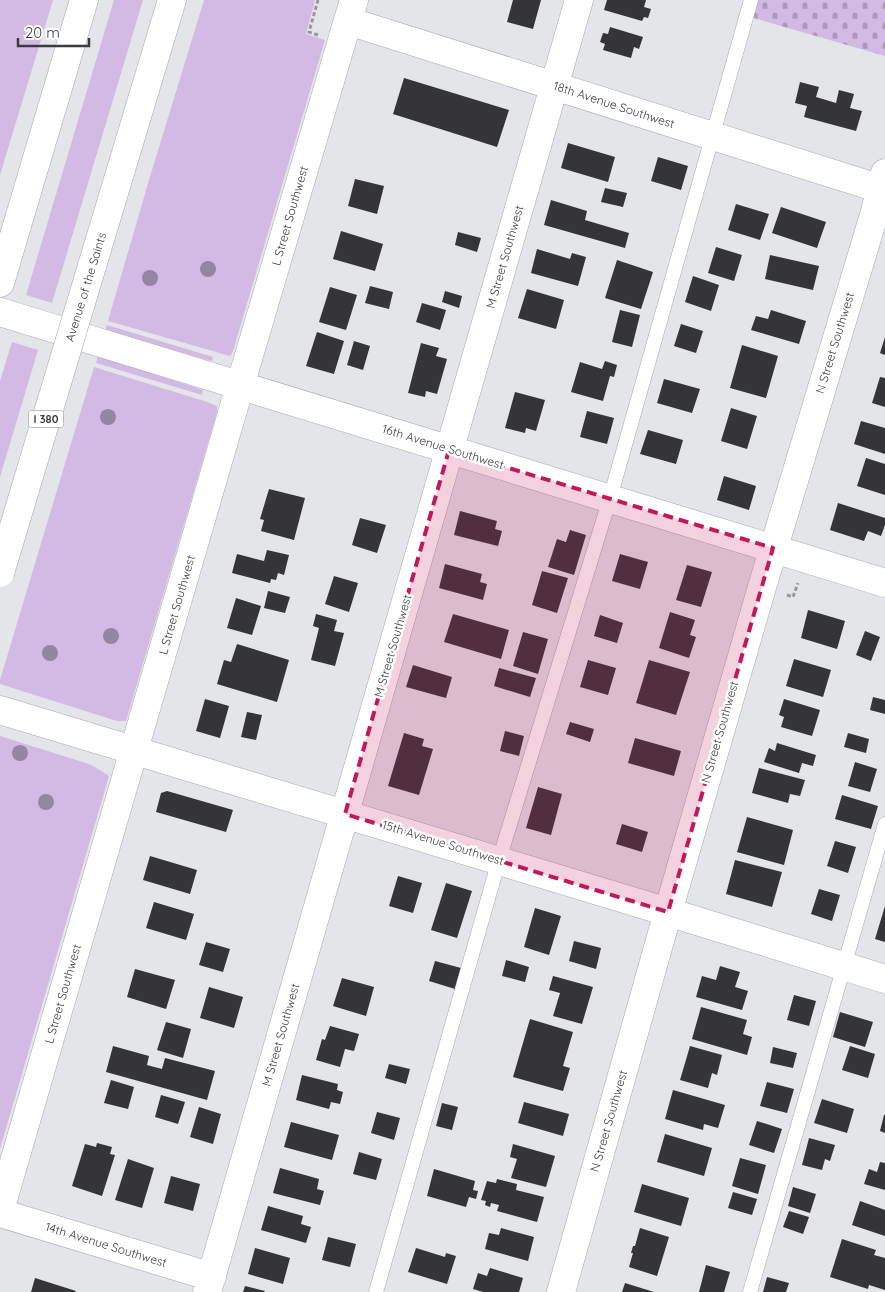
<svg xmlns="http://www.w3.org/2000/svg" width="885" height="1292" font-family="Quicksand,sans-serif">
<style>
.green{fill:#d2bae5}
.cemetery{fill:url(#cemetery-stones)}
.building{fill:#353538}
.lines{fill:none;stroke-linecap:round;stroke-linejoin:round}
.lane-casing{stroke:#a7a9ad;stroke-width:15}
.street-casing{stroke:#a7a9ad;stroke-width:29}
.secondary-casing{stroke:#a7a9ad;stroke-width:29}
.highway-casing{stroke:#a7a9ad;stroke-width:29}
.path{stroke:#97989b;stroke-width:3;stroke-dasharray:4 2.5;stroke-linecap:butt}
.lane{stroke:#fff;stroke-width:14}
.street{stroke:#fff;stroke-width:28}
.secondary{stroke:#fff;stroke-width:28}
.highway{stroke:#fff;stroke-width:28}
.highway-bridge-casing{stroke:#a7a9ad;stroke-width:29;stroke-linecap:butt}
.highway-bridge{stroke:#fff;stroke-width:28}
.tree{fill:#9584a4}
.marked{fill:#c2185b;fill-opacity:0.2;stroke:#c2185b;stroke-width:4;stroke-dasharray:10 6;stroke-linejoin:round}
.labels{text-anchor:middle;stroke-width:5;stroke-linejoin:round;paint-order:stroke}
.shield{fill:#fff;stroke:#767677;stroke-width:1}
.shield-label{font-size:11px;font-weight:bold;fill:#3b3c3d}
.street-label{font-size:12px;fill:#3b3c3d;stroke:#fff}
</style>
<defs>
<pattern id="cemetery-stones" width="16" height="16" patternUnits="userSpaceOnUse" patternTransform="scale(1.25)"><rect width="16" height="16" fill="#d2bae5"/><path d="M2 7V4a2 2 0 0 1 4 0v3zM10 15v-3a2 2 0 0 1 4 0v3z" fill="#ac98bb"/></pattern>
</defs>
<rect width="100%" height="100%" fill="#e3e5e9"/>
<path class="green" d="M0 0H53L0 175Z
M114 0H143L52 303 26 295Z
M204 0H315L306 34 325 40 233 351 230 356 108 321 149 180Z
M107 325 213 357 212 361 105 331Z
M12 342 38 350 0 477V381Z
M98 356 203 390 202 395 96 363Z
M94 367 204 401 217 406V412L126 721H117L0 684V680Z
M0 736 89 764C96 767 102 772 109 776L0 1149Z"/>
<path class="cemetery" d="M755 0H885V56L750 17Z"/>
<path class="building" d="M513 0H541L533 29 507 22Z
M607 0H646L644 7 651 9 648 18 644 17 642 21 604 10Z
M610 27 643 37 639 49 634 47 631 58 603 50 605 44 600 42 603 33 608 34Z
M404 78 509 110 497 147 393 114Z
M800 82 819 87 816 97 836 103 839 90 854 94 850 108 862 111 856 131 804 117 807 106 795 103Z
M568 143 615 157 608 182 561 168Z
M658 157 688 166 681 190 651 181Z
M355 179 384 186 377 214 348 206Z
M605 188 627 193 623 207 601 202Z
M551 200 587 211 585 220 629 233 625 248 544 225Z
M736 204 769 214 760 240 728 230Z
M781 207 826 222 817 248 772 233Z
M341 231 383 244 375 271 333 259Z
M458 232 481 238 477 252 455 245Z
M716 247 742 255 734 281 708 273Z
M537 249 570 259 572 253 586 257 578 286 531 273Z
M770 255 819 266 813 290 765 279Z
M617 260 653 272 641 309 605 298Z
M693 276 719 285 711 311 685 302Z
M370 286 393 292 389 309 365 303Z
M330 287 357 295 346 330 319 322Z
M527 289 564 300 556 329 518 318Z
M445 291 462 296 459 308 442 302Z
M422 303 446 310 440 330 416 322Z
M620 310 640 315 632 347 612 342Z
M771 310 806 321 799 344 751 330 756 316 768 319Z
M681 324 703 331 696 353 674 346Z
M317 332 344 341 334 374 306 366Z
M885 337V355L880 353Z
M354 341 370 346 363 370 347 365Z
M421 343 439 348 436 356 447 359 437 394 426 391 425 397 408 393Z
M742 345 778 356 766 398 730 388Z
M605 361 617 365 614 377 610 376 603 401 571 392 580 362 602 369Z
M880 377 885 378V407L872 403Z
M664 379 700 389 692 413 657 403Z
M515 392 545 400 536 431 526 428 525 433 505 428Z
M731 408 757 416 747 449 721 441Z
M587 411 614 418 607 444 580 437Z
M861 421 885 428V454L854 444Z
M648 430 683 440 676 464 640 454Z
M866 458 885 464V495L857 486Z
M724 476 756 486 749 510 717 500Z
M269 489 305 498 294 540 261 531 264 520 260 519Z
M838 503 885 518V525L881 536 868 531 864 541 830 530Z
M460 511 497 521 495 529 502 531 498 546 454 535Z
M360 518 386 525 377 553 352 545Z
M570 530 586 535 574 575 548 567 557 539 566 542Z
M267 550 289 555 284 575 278 573 276 580 271 579 270 583 232 573 237 554 264 561Z
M620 554 648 562 640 589 612 581Z
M445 564 482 574 480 582 487 584 483 600 439 588Z
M687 565 712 572 701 607 676 600Z
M542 571 568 578 557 613 532 605Z
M334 576 358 583 349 612 325 604Z
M268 591 290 597 285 613 264 608Z
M236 598 261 606 252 635 227 628Z
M808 610 845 621 837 649 801 638Z
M670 612 695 620 690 635 696 637 689 658 659 648Z
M316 614 337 620 334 631 344 633 335 666 311 660 319 628 313 626Z
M453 614 509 630 501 659 444 642Z
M600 615 623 623 617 643 594 636Z
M865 631 880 637 871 661 856 655Z
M523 632 548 639 538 674 513 666Z
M237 644 289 660 277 702 217 684 224 660 231 662Z
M794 659 831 670 823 697 786 686Z
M588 660 616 668 608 695 580 687Z
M649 660 690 672 676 715 636 703Z
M413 665 452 677 446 698 406 687Z
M499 668 536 678 530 697 494 686Z
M873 697 885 700V714L870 710Z
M205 699 229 706 220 738 196 731Z
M784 699 820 710 812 736 781 727 784 717 779 715Z
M247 712 262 715 256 740 241 737Z
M570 722 594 729 590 742 566 734Z
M505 731 524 736 519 756 500 751Z
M404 733 424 739 422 746 433 749 419 795 388 786Z
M848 733 869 739 866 753 844 747Z
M635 738 681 751 674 776 628 763Z
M777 743 816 755 813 766 802 763 799 773 764 762 769 748 775 751Z
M855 762 877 769 870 792 848 786Z
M759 768 805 780 800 796 790 794 788 803 752 793Z
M538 787 562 794 551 835 526 828Z
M167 791 233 810 226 832 156 812 161 793Z
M842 795 878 806 871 829 835 819Z
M747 817 793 830 784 865 737 852Z
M622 824 648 832 642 852 616 844Z
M835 841 856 847 848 873 827 866Z
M150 856 197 870 190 894 143 880Z
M735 860 782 872 772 907 726 894Z
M398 876 422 883 413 913 389 906Z
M446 883 472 891 457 938 431 930Z
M819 889 840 895 832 921 811 914Z
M154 902 194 914 186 940 146 928Z
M885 906V942L875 939Z
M535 908 561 916 549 955 524 947Z
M574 941 601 948 596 969 569 961Z
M206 942 230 949 223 972 199 965Z
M506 960 529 967 525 982 502 976Z
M435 961 461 968 455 989 429 981Z
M720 966 740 972 735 987 748 991 742 1010 696 997 702 976 716 980Z
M135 969 175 980 166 1009 127 997Z
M553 976 593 987 582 1024 553 1016 560 993 549 990Z
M342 978 374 987 366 1016 333 1006Z
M209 987 243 997 234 1028 200 1018Z
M794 995 816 1001 809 1026 787 1020Z
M701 1007 747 1020 743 1034 752 1037 747 1055 692 1039Z
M840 1012 873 1022 865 1047 833 1037Z
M530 1019 573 1032 563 1066 570 1068 563 1091 513 1077Z
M166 1022 191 1029 183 1058 157 1050Z
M330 1026 359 1034 354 1051 345 1049 340 1067 316 1060 322 1039 325 1040Z
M113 1046 149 1056 147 1065 162 1069 165 1058 215 1071 207 1100 106 1072Z
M690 1046 722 1055 717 1075 712 1073 708 1088 680 1080Z
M850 1046 875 1054 868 1078 842 1070Z
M773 1047 797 1053 793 1068 770 1063Z
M389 1064 410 1069 406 1084 385 1078Z
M302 1075 338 1084 337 1090 343 1092 340 1104 331 1102 329 1109 296 1100Z
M111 1080 134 1087 128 1109 104 1103Z
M767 1082 794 1089 787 1113 760 1106Z
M673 1090 725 1105 718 1128 704 1124 703 1130 665 1119Z
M161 1095 185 1102 178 1124 155 1117Z
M822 1099 854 1109 847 1133 814 1123Z
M524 1102 569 1114 563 1136 518 1123Z
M442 1103 458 1107 452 1130 436 1126Z
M199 1107 221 1114 213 1144 190 1137Z
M377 1112 400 1118 394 1140 371 1133Z
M884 1115H885V1133L880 1131Z
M757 1121 782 1129 774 1153 749 1145Z
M291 1122 339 1135 332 1160 284 1147Z
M665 1134 712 1148 704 1176 657 1162Z
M809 1138 835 1145 830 1161 825 1159 822 1170 802 1165Z
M97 1143 112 1147 110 1154 115 1155 102 1196 72 1186 85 1144 96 1147Z
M513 1144 555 1156 546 1187 511 1178 517 1159 510 1157Z
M359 1152 382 1159 376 1180 353 1174Z
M740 1158 766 1165 758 1194 732 1186Z
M128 1159 154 1168 142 1208 115 1200Z
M880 1162 885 1163V1190L864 1184 869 1169 877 1172Z
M280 1168 319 1179 317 1189 324 1191 320 1205 273 1193Z
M434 1169 475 1181 473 1190 478 1191 476 1199 469 1197 466 1207 427 1196Z
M171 1176 200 1184 193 1211 164 1203Z
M497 1179 517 1184 516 1190 544 1197 537 1222 497 1211 499 1205 491 1203 490 1207 485 1205 486 1201 481 1200 487 1181 496 1183Z
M642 1184 689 1198 681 1226 634 1212Z
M793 1187 816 1194 810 1213 788 1206Z
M733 1192 757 1199 752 1215 728 1208Z
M860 1201 885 1210V1236L852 1225Z
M268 1206 303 1216 301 1224 311 1227 306 1243 261 1230Z
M789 1211 809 1217 803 1234 783 1227Z
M501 1228 534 1237 528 1261 485 1249 489 1233 499 1235Z
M640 1228 669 1237 657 1276 629 1267 633 1253H631L633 1246H635Z
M328 1237 356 1244 350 1267 322 1260Z
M842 1239 876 1250 874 1255 885 1258V1290L869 1285 868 1289 830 1277Z
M255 1248 290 1258 283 1284 248 1274Z
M416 1248 445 1257 446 1253 456 1256 447 1284 408 1272Z
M706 1265 730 1272 724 1292H699Z
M490 1268 523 1278 519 1292H483L473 1289 478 1273 487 1276Z
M767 1277 789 1283 786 1292H763Z
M35 1278 76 1291 75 1292H31Z
M625 1283 654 1292H622Z
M245 1286 265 1291 264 1292H243Z"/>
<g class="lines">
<defs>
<path id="lane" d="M376 1292 499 860 610 498 751 0
M750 1292 885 824"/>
<path id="street" d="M348 21 881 189
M0 1213 212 1277
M207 1292 579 0
M561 1292 668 912 762 587 874 215 885 173"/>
<path id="secondary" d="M0 312 885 583
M0 710 668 912 885 979
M0 1210 240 386 354 0"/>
<path id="highway" d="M92 266 172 0
M0 283 84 0"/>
</defs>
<use href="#lane" class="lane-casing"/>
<use href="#street" class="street-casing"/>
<use href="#secondary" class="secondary-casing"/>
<use href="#highway" class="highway-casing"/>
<path class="path" d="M318 35 309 32 318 0
M787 595 793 597 798 583"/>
<use href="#lane" class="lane"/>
<use href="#street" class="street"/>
<use href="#secondary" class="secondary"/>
<use href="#highway" class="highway"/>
<defs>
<path id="highway-bridge" d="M0 573 92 266"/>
</defs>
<use href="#highway-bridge" class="highway-bridge-casing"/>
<use href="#highway-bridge" class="highway-bridge"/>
</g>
<g class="tree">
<circle cx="208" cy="269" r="8"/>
<circle cx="150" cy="278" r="8"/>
<circle cx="108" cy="417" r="8"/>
<circle cx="111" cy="636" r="8"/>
<circle cx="50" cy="653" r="8"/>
<circle cx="20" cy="753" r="8"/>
<circle cx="46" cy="802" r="8"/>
</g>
<path class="marked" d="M449 450 773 548 668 912 345 814Z"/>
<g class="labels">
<rect class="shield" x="28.5" y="410.5" width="35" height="17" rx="4"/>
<g class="shield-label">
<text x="46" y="423">I 380</text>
</g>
<g class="street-label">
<text transform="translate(614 105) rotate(18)" y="4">18th Avenue Southwest</text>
<text transform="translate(290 216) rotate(-74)" y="4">L Street Southwest</text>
<text transform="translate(505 257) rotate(-74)" y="4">M Street Southwest</text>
<text transform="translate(86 287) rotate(-73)" y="4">Avenue of the Saints</text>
<text transform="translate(835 343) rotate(-73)" y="4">N Street Southwest</text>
<text transform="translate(443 447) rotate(17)" y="4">16th Avenue Southwest</text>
<text transform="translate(177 605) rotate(-74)" y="4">L Street Southwest</text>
<text transform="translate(393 646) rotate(-74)" y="4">M Street Southwest</text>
<text transform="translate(720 732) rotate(-74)" y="4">N Street Southwest</text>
<text transform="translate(443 843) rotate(17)" y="4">15th Avenue Southwest</text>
<text transform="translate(63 994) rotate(-74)" y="4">L Street Southwest</text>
<text transform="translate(281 1035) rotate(-74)" y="4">M Street Southwest</text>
<text transform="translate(609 1121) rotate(-74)" y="4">N Street Southwest</text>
<text transform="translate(106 1245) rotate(17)" y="4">14th Avenue Southwest</text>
</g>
</g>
<path d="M18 38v8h71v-8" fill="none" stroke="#3b3c3d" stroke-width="2.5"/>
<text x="25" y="38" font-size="15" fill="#3b3c3d" stroke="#ffffff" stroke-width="4" paint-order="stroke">20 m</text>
</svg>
